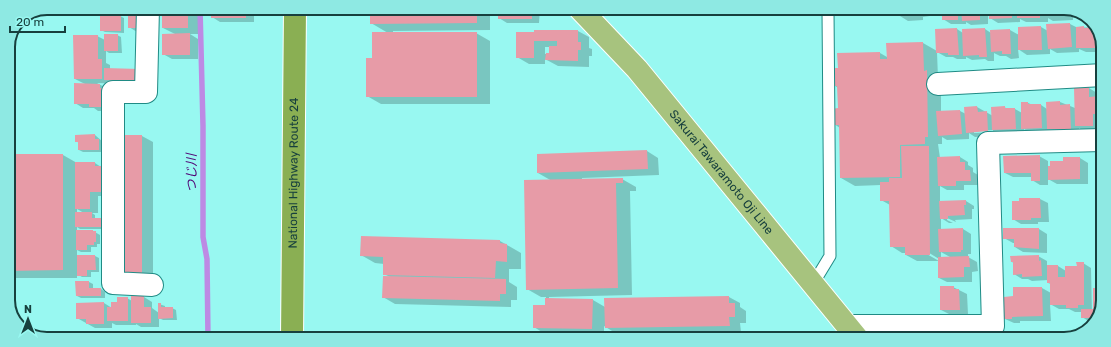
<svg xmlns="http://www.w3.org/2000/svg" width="1111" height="347" font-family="Rubik,'Noto Sans JP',sans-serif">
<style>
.shadow{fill:#0003;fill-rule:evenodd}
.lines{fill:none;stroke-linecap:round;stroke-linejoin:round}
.stream{stroke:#bd8ae4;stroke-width:5.5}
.building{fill:#e79ba7}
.service-casing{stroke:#208b85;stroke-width:13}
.minor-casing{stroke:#208b85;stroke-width:24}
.primary-casing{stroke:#fff;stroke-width:24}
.trunk-casing{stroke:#fff;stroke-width:24}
.service{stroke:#fff;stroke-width:11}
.minor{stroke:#fff;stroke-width:22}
.primary{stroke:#a7c37e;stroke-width:22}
.trunk{stroke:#8aaf53;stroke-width:22}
.labels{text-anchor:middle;stroke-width:4;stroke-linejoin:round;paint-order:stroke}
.street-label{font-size:12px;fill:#17403e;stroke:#98f8f1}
.water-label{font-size:13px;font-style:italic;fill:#500375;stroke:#98f8f1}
.rim{fill:none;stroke:#17403e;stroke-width:2}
</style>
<rect width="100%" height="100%" fill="#98f8f1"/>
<path class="shadow" d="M149 8 137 32 129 27Z
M163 8H199V34H190L198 39V59H172L163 54 175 34 163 28Z
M212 8H251L254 10V22H220L212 17Z
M371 8 490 9V30L393 31V33H476L490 41V104H381L367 96 373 59 388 33 371 23Z
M499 9H540L539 23H507L499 18Z
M661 9H808V15H672Z
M900 9H930V16L923 17V20L908 21 900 16Z
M943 9H988V24L971 25 966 22V24H951L943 19Z
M990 9H1075L1088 18H1081L1073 14V20L1053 21 1048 18V22H1026L1020 19V22L998 23 990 18Z
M120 16 124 18V33L105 32 101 30Z
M1070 24 1076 27 1096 28 1103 44V52H1086L1079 49V52L1057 53 1050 49V54L1027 55 1018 49 1019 58 1011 59 1006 56H1000L994 53V61H988L985 59 972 60 966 57V59H957L953 57H946L937 52 938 78 941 79V112L960 111 966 114 977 107 993 116 1004 107 1008 109H1015L1022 113V103H1028L1033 105H1041L1047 109 1060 102 1075 108 1089 88 1097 93V97L1103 100V119H1101V130L1084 131 1079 128V133L1056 134 1050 130V132L1031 133 1024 129V133L1002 134 995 131 996 136 975 137 969 133V139L947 140 942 137V144H938L940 158 960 157 968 162V165L973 168V172L978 175 979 185H964V190H947L940 186V202L966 201 974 206V209H972V219L955 220 956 222 947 218V220L953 223H949L941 218V230L963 229 971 234V254H968V257L977 262 978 271 972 272V282H947L939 278V259L926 251 925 253 939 261H917L906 255V253H902L891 246 890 205 881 200V185L855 186 841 178 840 128 834 124 839 109 838 88 834 85 839 69 838 54 880 53 887 57 923 43 937 51 957 29 963 33V30L985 29 991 33 1010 30 1019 35 1041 27 1048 31 1047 25ZM993 130V132L974 133V131ZM941 252 950 257 941 258Z
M578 31 589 37V48L592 49V56H589V67L558 66 545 59V64H529L517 57V33ZM545 47H550V54H545Z
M117 35 121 37 122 53H109L106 51V63L110 65V69L147 85 97 83 108 89 110 111H98L94 108H83L75 103 85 84 75 79 97 36 105 40Z
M95 135 103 142V152H83L79 150V143L76 141Z
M142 136 153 142V285H129Z
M647 151 658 158 659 175 582 178V180L622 179 636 187V191H630L632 295 549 297V299L593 300 605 307 729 297 740 303V307L746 311V323H740L741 332 617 334 604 326V337H627L629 338H571V334H545L534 327 546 306V297H541L527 289 552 181 538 173Z
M8 155H63L77 163H95L101 167 110 196H98V213H92L95 215V219H100L104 222V229H80L77 227V231H93L100 235V244H97V247H91V252H81L77 250V256H95L99 258V272H91V277H82L77 274V278H8ZM77 209 84 213H77Z
M1039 156 1048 161V167L1080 158 1088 163V184H1057L1048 179V185H1040L1032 180V177H1013L1005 173Z
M1020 199H1040L1048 203 1049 222H1038V224H1021L1013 219Z
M1004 229H1039L1047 234V253L1023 252 1015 247V243H1013L1004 238Z
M500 241 521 253V269H509V282L517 287V300H511V307L395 304 383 297 390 277 384 274V264L375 263 361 255Z
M1038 256 1047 261V265L1048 266H1058L1066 271 1078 267 1083 263 1091 268 1092 314 1102 311 1094 322H1090L1082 317V312H1075L1069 309H1059L1050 304 1051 321H1020V323H1014L1005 319 1014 297 1042 288 1051 293V284L1048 283V280L1032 281 1028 279H1022L1014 274V263L1012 262Z
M76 282H89L93 284V289H101L105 292V298H81L77 296Z
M953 287 967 294 968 314H949L941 310Z
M144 297 152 302V308L159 313V304L165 306V308H172L176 310 177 320H163L159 318V327H141L136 324V325H116L112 323V328H95L77 318 104 303 112 308 118 303 127 298 132 301Z
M561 336 564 338H542V337Z
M667 337H683L685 338H667Z"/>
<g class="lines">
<path class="stream" d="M200 8 203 126V237L207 259 208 338"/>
</g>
<path class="building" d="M128 8H141V28H128Z
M162 8H188V28H162Z
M211 8H246V18H211Z
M370 8 477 9V23L370 24Z
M498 9H532V19H498Z
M899 9H922V12H915V16H899Z
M942 9H958V20H942Z
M961 9H980V20L962 21Z
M989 9H1012V18L989 19Z
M1017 9H1040V18H1017Z
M1044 9H1065V16H1044Z
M1071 9H1075L1082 14H1072Z
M100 15H121V31H100Z
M1070 23 1072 47 1048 49 1046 24Z
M1041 26 1042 50H1018V27Z
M1084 26V28L1096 27 1098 31V48H1076V27Z
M957 28 959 55H948V53H936L935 29Z
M985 28 987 57H979V55L963 56 962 29Z
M1010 29 1011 54H1002V51L991 52 990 30Z
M534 30H578V42H581V50H578V61L545 60 546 53H549V46H557V41H534V58H516V32H534Z
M372 32H477V97H366V58H372Z
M190 33V55H162V34Z
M104 34H118V51H104Z
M73 35H98V59H102V79H74Z
M923 42 924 71 927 70 928 137H925V144L900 145V177L840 178 839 125H833L832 109 838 108 837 86H833L832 68H838L837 53 880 52V59H887L886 43Z
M104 68 140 69V81L104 80Z
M74 83 100 84V88H103V107H89V104H74Z
M1089 87V97L1099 96V114H1093V126H1075L1074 88Z
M1060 101V105L1070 104 1071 129H1047L1046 102Z
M1021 102H1028V104H1041L1042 128 1021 129Z
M977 106 978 112 987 111 988 131 966 133 964 107Z
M1005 106V108H1015L1016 129 992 130 991 107Z
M960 110 962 134 938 136 936 111Z
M95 134V139H99V150H78V142H75V135Z
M116 135H142V279H116Z
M901 146H929L930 255H905V247H890L889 201H880V182H889V178H902Z
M647 150 648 169 537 173V154Z
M8 154H63V270L8 271Z
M1040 155V181H1031V173H1004L1003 156Z
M960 156V162H965V170H970L971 181H956V186H938L937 157Z
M1063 157H1080V179L1048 180V166H1050V161H1063Z
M75 162H95V166H102L103 192H90V209H75Z
M623 178V183H616L618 288 526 290 524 180Z
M1019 198H1040L1041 218H1031V220H1012V201H1019Z
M966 200V205H964L965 215 948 216V219H940L939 201Z
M75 212H92V218H101V227H75Z
M963 228V250H961V252H939L938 229Z
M1003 228H1039V249L1014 247V239H1003Z
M76 230H93V231H96V242H94V245H87V250H76Z
M361 236 500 240V243L507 244V262L496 261 495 278 383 275V257L360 256Z
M77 255H95L96 270H87V276H77Z
M1039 255V261L1041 260 1042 276 1022 277V274L1013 275V262H1011L1010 256Z
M969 256 970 267H964V277L938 278V257Z
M1076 262H1084V305H1078V308H1066V305H1050V283H1047V265H1058V277H1065V266H1077Z
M383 276 506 279V294H500V301L382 298Z
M75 281H89V288H101V296H76Z
M940 286H954V289H959L960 310H940Z
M1013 287H1042L1043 316 1012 317V319H1004V297L1013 296Z
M1093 288H1102V311L1097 318H1081V309H1093Z
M131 296H144V307H151V323H131Z
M729 296V303H735V317H729L730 326 605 328 604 298Z
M117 297H128V321H107V307H111V302H117Z
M545 298 593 299 592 329 533 328V305H545Z
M104 302V324H86V319H76V303Z
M158 303H161V307H173V318L158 319Z
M695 334H747V339H695Z
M561 335V338H541V336Z
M570 335 627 336V338H570Z
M666 336H684V338H666Z
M629 337H652V338H629Z"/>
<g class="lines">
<defs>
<path id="service" d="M813 284 830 256 828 10"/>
<path id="minor" d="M148 8 146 92H113V283L152 285
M938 84 1103 75
M848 326H993L988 143 1102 140"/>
<g id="primary">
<path id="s1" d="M580 9 637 69 858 339"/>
</g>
<g id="trunk">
<path id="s2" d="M292 338 295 8"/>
</g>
</defs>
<use href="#service" class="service-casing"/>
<use href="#minor" class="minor-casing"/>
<use href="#primary" class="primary-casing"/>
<use href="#trunk" class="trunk-casing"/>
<use href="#service" class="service"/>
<use href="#minor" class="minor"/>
<use href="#primary" class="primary"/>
<use href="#trunk" class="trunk"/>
</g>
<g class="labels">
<g class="street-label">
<text dy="4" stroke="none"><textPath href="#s1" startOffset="216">Sakurai Tawaramoto Oji Line</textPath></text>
<text dy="4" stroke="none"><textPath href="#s2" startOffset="165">National Highway Route 24</textPath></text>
</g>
<g class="water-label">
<text transform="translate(191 173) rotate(-91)" y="5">つじ川</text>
</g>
</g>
<path d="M0 0H1111V347H0ZM47 15H1064A32 32 0 0 1 1096 47V300A32 32 0 0 1 1064 332H47A32 32 0 0 1 15 300V47A32 32 0 0 1 47 15Z" fill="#8ee9e3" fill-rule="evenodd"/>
<path class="rim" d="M47 15H1064A32 32 0 0 1 1096 47V300A32 32 0 0 1 1064 332H47A32 32 0 0 1 15 300V47A32 32 0 0 1 47 15Z"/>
<g transform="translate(28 319)" stroke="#98f8f1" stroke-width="3" paint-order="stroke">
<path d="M0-3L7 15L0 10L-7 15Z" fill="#17403e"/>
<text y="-6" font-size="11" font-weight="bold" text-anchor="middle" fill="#17403e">N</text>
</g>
<path d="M10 26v6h55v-6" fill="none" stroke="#17403e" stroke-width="2"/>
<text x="16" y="26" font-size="12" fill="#17403e" stroke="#98f8f1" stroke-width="3" paint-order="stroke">20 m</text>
</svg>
